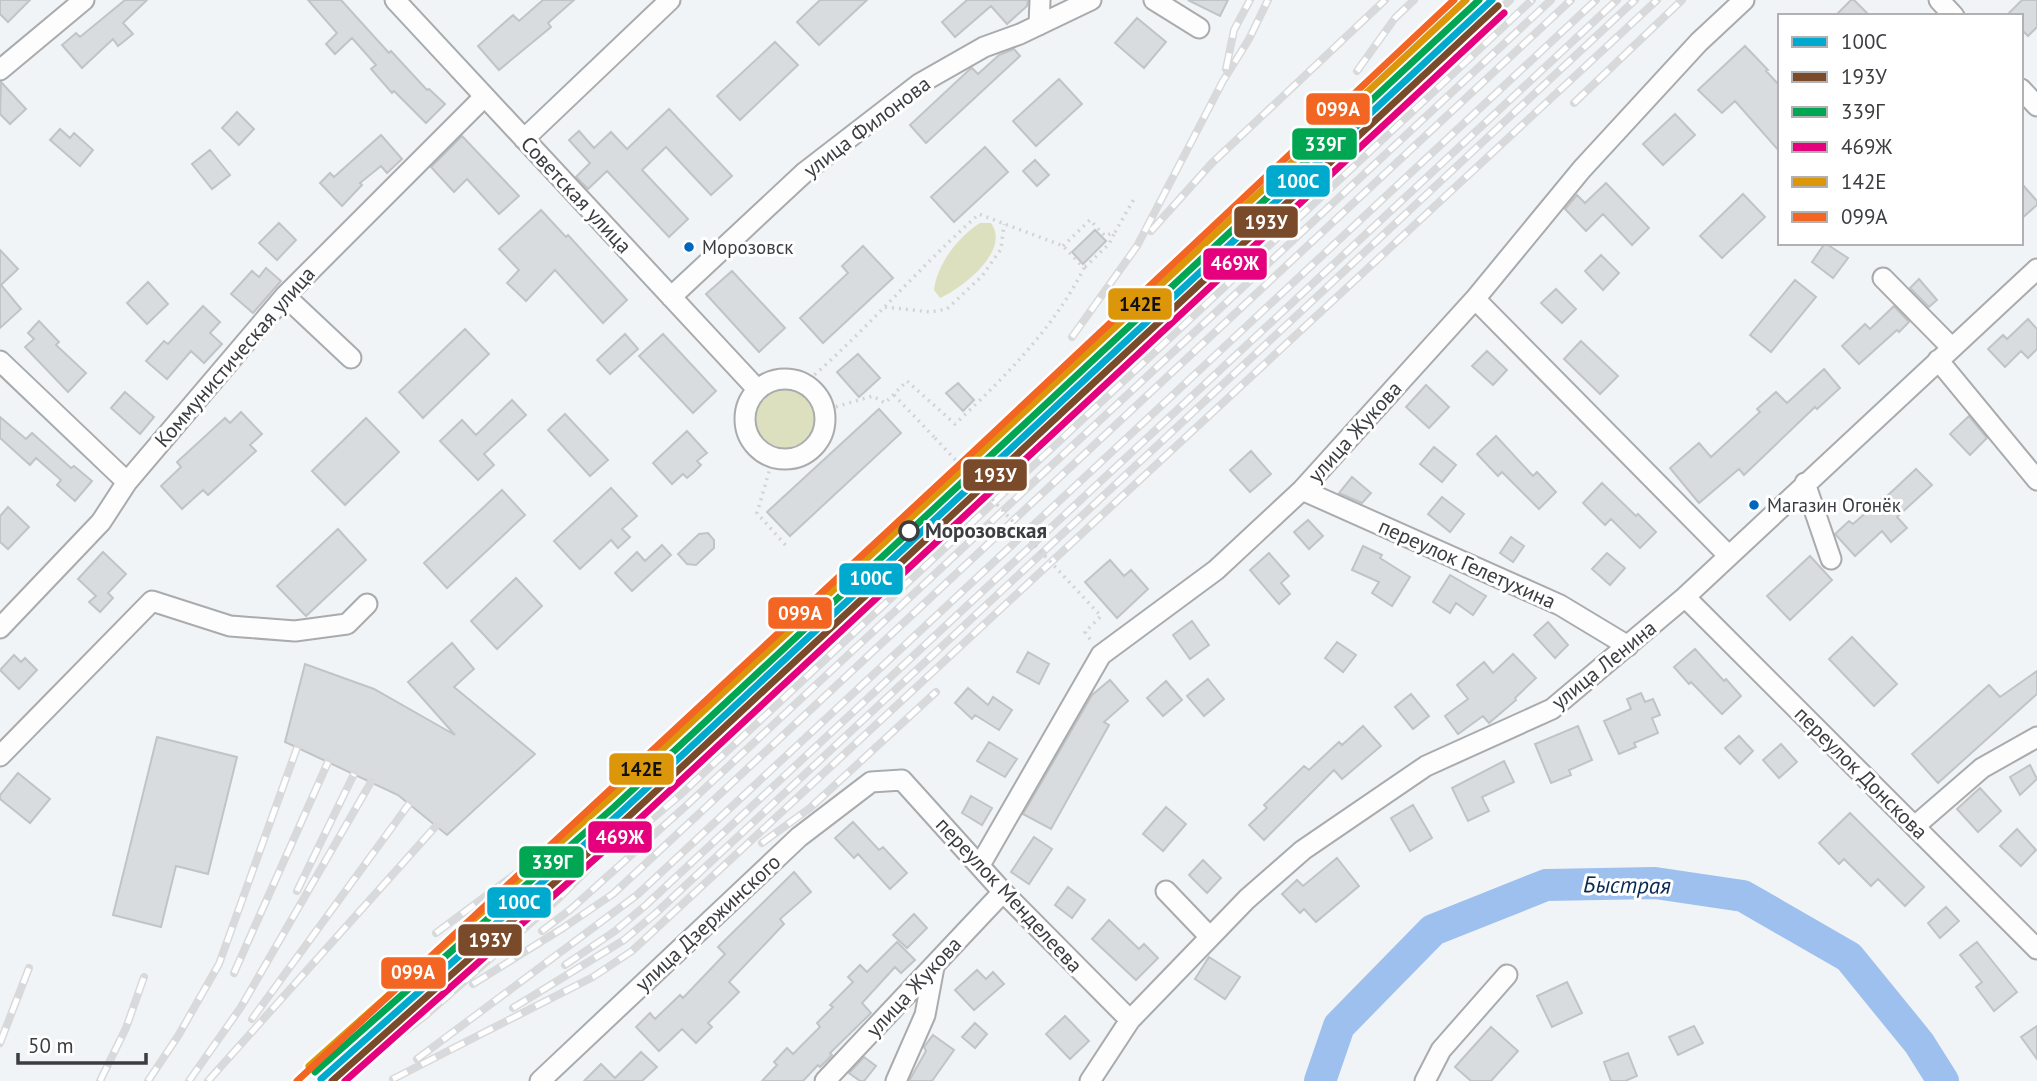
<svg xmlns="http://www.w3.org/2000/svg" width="2037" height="1081" font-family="'PT Sans',sans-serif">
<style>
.green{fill:#dde0bf}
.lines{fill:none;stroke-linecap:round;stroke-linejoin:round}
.river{stroke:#9ec0ef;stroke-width:32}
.building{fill:#d9dcdf;stroke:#c1c4c6;stroke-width:2}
.minor-casing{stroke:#a9abad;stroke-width:23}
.path{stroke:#d2d3d5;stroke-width:3.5;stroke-dasharray:2 5;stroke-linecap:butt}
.minor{stroke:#fdfdfe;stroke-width:19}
.rail-casing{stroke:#d8d9da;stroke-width:8}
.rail{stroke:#fff;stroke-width:5;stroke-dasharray:16;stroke-linecap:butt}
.path-bridge{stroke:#d2d3d5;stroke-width:3.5;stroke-dasharray:2 5;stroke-linecap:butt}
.rail-1-casing{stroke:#fff;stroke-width:12}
.rail-2-casing{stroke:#fff;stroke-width:12}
.rail-3-casing{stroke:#fff;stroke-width:12}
.rail-4-casing{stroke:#fff;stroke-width:12}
.rail-5-casing{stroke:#fff;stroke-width:12}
.rail-6-casing{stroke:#fff;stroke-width:12}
.rail-1{stroke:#00a9ce;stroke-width:7}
.rail-2{stroke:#7a4b2a;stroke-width:7}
.rail-3{stroke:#00a651;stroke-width:7}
.rail-4{stroke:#e5007d;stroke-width:7}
.rail-5{stroke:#db960a;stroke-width:7}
.rail-6{stroke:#f26522;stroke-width:7}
.bus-dot{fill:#0065bd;stroke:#fff;stroke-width:2.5}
.stop-dot{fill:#fff;stroke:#3b3d40;stroke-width:3.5}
.labels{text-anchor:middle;stroke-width:6;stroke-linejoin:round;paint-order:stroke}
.bus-label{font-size:19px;fill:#3b3d40;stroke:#fff;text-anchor:start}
.street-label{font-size:21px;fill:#3b3d40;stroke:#fff}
.stop-label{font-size:21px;font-weight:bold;fill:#3b3d40;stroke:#fff;text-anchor:start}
.water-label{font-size:23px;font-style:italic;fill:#0b2a53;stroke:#fff}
.line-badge{stroke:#fff;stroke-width:2.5}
.badge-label{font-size:19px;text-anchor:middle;font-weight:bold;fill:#fff}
.pale-badge-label{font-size:19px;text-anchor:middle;font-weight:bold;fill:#111}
</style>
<rect width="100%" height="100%" fill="#f1f4f7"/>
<path class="green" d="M980 223H991C1011 250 963 288 940 298L934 290C937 264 958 237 980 223Z
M785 386 808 396 817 418 807 441 784 450 762 440 753 418 763 395Z"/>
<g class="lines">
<path class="river" d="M1320 1081 1339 1026 1433 930 1546 885 1655 883 1743 896 1849 957 1919 1043 1943 1081"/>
</g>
<path class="building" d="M0 0H30L8 22 0 14Z
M125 0H147L123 23 133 34 118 46 113 39 82 68 62 45 76 33 80 37Z
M308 0H341L389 53 391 51 427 90 429 89 445 104 426 123 394 91 392 93 371 69 376 65 352 38 335 54 326 44 337 33Z
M543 0H574L548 23 551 27 499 70 478 46 513 15 519 21Z
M820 0H867L819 45 797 22Z
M967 0H1028L1027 6 1007 24 991 6 955 37 942 22Z
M1188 0H1228L1220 16Z
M1851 0H1854L1870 16H1835Z
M2022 0H2037V27L2028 36 2021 29V16H2006Z
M1137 18 1166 42 1144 68 1115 43Z
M775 42 798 65 740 120 717 96Z
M1745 46 1768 70 1766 71 1780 86V152L1735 101 1722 113 1698 90Z
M1014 49 1020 56 926 143 910 125 970 69 972 68 978 74 999 55Z
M1059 79 1082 104 1036 146 1013 121Z
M1 82 26 109 10 124 0 114Z
M669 109 732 176 711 195 666 147 642 170 688 219 669 237 607 171 588 189 576 177 590 163 569 140 579 131 594 148 611 132 627 149Z
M237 112 254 129 239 145 222 128Z
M1675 114 1695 135 1663 165 1643 144Z
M60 129 70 138 74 133 93 150 80 166 50 140Z
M381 135 402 159 387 173 381 166 360 183 362 185 342 206 320 183 330 173 334 177Z
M462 136 519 196 499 214 467 179 454 192 431 167Z
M985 147 1008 172 954 222 931 197Z
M210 150 230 175 212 189 192 164Z
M1035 160 1049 175 1037 186 1023 171Z
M1606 183 1649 228 1632 245 1603 214 1586 231 1565 209 1577 195 1585 203Z
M2021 183 2037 201V205L2021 219Z
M1743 194 1765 217 1722 258 1700 236Z
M541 210 566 237 568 235 627 300 603 323 555 270 526 301 507 283 519 270 499 249Z
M279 223 296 240 277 260 259 243Z
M1095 230 1106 241 1083 264 1072 252Z
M1825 243 1848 258 1833 278 1812 262Z
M863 246 893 278 823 343 800 318 848 273 842 266Z
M0 250 18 269 1 285 21 309 0 328Z
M1601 255 1619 273 1603 290 1585 271Z
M266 268 281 281 253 313 231 294 252 271 259 277Z
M732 271 785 328 759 352 706 294Z
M1919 279 1937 300 1929 307 1910 288Z
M1795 280 1816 297 1771 352 1750 335Z
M148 282 168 304 147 324 127 303Z
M1556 289 1576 309 1562 323 1541 303Z
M203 306 220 322 210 333 222 344 204 363 191 351 167 379 146 361 164 341 168 344Z
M1894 306 1909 322 1899 332 1897 330 1859 364 1842 346 1865 324 1870 329Z
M2028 319 2037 329V349L2028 358 2021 351 2005 367 1988 349 2003 335 2007 339Z
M39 321 59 342 56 345 86 373 68 392 25 347 34 339 28 333Z
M465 329 489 354 423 418 399 392Z
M625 334 638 349 610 374 597 360Z
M663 334 716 391 693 413 639 356Z
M1581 341 1618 376 1600 394 1564 359Z
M1487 351 1507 370 1493 385 1472 366Z
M858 354 880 378 859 397 837 372Z
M1824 369 1840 388 1817 409 1815 407 1744 475 1739 469 1699 503 1670 468 1699 443 1711 457 1760 412 1757 409 1776 392 1787 403Z
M958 383 974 400 963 411 946 393Z
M1426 385 1449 407 1429 428 1406 407Z
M125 392 154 417 140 434 111 408Z
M512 400 526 415 484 454 494 465 478 480 440 441 462 420 476 435Z
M879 409 901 433 790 536 767 512Z
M241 412 262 434 250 445 256 451 208 495 203 490 182 509 161 486 181 467 177 462 225 418 230 423Z
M565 414 608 460 590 476 548 430Z
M1969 416 1987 438 1970 455 1950 434Z
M0 417 26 439 32 433 71 468 74 466 92 481 75 501 57 485 61 480 36 458 30 465 0 438Z
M366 418 399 452 345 505 312 471Z
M687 431 707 453 697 461 701 465 694 472 687 478 683 474 672 484 653 463Z
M1496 436 1533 476 1537 472 1556 492 1539 509 1502 472 1498 476 1477 454Z
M1434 447 1456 465 1442 482 1420 464Z
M1251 451 1271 474 1250 492 1230 470Z
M1916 469 1932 485 1897 517 1907 528 1891 542 1882 531 1855 556 1835 534 1849 521 1853 524 1885 496 1886 497Z
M1352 477 1371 493 1362 503 1339 493Z
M1602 483 1636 516 1638 514 1656 532 1640 548 1611 519 1605 525 1583 503Z
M611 488 637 516 622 529 630 537 618 548 611 540 580 569 554 541Z
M502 490 525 515 447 588 424 563Z
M1442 497 1464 514 1450 532 1428 514Z
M8 507 29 527 8 549 0 542V516Z
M1308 520 1323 536 1309 549 1294 532Z
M338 529 366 560 306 616 277 586Z
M708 533 714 540V548L696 565 687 564 678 554 699 534Z
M1511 537 1524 546 1513 562 1500 553Z
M662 545 671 555 632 591 615 573 637 552 645 561Z
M1363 546 1382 555 1380 558 1410 577 1392 606 1372 593 1379 582 1352 570Z
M103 552 126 574 108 593 113 598 100 612 89 602 96 596 78 579Z
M1269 553 1289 576 1281 583 1290 594 1279 604 1250 570Z
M1607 553 1625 568 1610 585 1592 569Z
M1810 556 1832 580 1790 620 1767 596Z
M1110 560 1124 576 1131 570 1148 589 1117 618 1085 582Z
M1450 575 1486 596 1473 615 1456 603 1450 613 1433 602Z
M516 578 542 606 497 649 471 621Z
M1192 621 1209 645 1190 659 1173 635Z
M1548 622 1568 645 1555 658 1534 635Z
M1852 637 1897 684 1874 706 1829 659Z
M1337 642 1356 655 1343 672 1325 658Z
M452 643 474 669 454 687 535 754 447 835 398 795 285 742 305 664 374 689 455 735 408 682Z
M1695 649 1724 681 1726 679 1741 696 1722 714 1691 682 1689 684 1674 667Z
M1028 652 1049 664 1039 684 1017 672Z
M1513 654 1536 678 1515 698 1516 700 1489 723 1483 716 1458 734 1445 716 1468 699 1457 685 1484 662 1493 673Z
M14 655 21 662 25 658 37 670 19 689 0 670Z
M2037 671V694L1938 783 1912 754 1989 685 2000 697Z
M1208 679 1224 699 1204 716 1187 696Z
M1110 680 1128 701 1104 722 1109 725 1051 829 1023 814 1092 695Z
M1166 681 1182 700 1163 716 1147 698Z
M968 688 988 705 993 697 1012 710 999 730 975 715 972 719 955 703Z
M1641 693 1645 702 1653 699 1660 715 1652 718 1658 733 1634 743 1636 747 1619 754 1604 721 1631 709 1627 699Z
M1411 694 1429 716 1413 729 1395 707Z
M1363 726 1381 746 1342 779 1334 770 1264 840 1249 825 1267 808 1264 805 1304 766 1309 770 1339 742 1342 745Z
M1578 726 1592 760 1569 770 1571 775 1551 783 1535 744Z
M1739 736 1753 751 1740 764 1725 748Z
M157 737 237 757 208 874 176 866 161 927 113 915Z
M989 742 1017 759 1005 777 977 761Z
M1781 744 1797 762 1779 778 1763 760Z
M1504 761 1514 782 1482 797 1489 811 1468 821 1452 788Z
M2030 765 2037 779 2020 795 2010 777Z
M18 773 50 799 30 823 0 799V795Z
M1980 788 2001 811 1978 832 1957 809Z
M971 796 992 808 982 825 962 813Z
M1413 805 1432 838 1410 851 1391 818Z
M1166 807 1186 824 1163 851 1143 834Z
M1850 813 1924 887 1905 906 1878 879 1871 886 1844 859 1839 864 1819 843Z
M853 822 879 850 883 847 907 873 890 889 858 854 854 858 835 838Z
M2017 829 2036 850 2021 866 2000 846Z
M1034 837 1052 849 1029 884 1011 872Z
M1337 858 1359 886 1316 922 1304 909 1300 913 1282 894 1297 880 1303 886Z
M1203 860 1221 878 1207 893 1189 875Z
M794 872 811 892 780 919 784 924 729 982 739 992 708 1023 712 1027 696 1043 682 1029 659 1051 636 1027 650 1013 655 1019 680 995 683 998 725 954 718 947Z
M1068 887 1085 900 1072 918 1055 905Z
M1946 907 1959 921 1940 938 1928 923Z
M914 914 927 928 907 948 893 935Z
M1109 920 1139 949 1144 944 1158 958 1136 980 1092 939Z
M897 942 915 960 901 973 895 967 862 1003 871 1013 830 1053 832 1055 820 1067 818 1065 803 1081H762L777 1065 774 1062 787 1048 793 1054 820 1027 817 1023 833 1007 830 1005 853 982 848 977 860 965 867 972Z
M1977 942 2017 992 1994 1011 1976 987 1982 982 1960 955Z
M1209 957 1240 977 1225 999 1195 979Z
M977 970 986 979 993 972 1004 984 974 1010 955 990Z
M1567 982 1582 1013 1552 1027 1537 996Z
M1065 1016 1089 1041 1070 1059 1046 1034Z
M975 1023 987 1034 975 1048 962 1037Z
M1694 1026 1703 1043 1678 1055 1669 1037Z
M2037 1026V1059L2021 1037Z
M1491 1027 1518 1051 1491 1081H1471L1455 1067Z
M933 1035 954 1050 932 1081H909L926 1051 924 1047Z
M641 1052 657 1067 642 1081H584L601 1064 615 1078Z
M1628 1053 1637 1076 1625 1081H1611L1604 1062Z
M864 1057 876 1066 864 1081H860L849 1073Z"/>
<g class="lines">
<defs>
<path id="minor" d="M395 0 757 389
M1154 0 1199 28
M1939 0 1954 16
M1039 25 1040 0
M0 70 84 0
M2021 89 2037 106
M524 139 670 0
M1883 278 1952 348
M285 296 351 358
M671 297 805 172 919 84 984 47 1020 34 1091 0
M1475 299 1728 555
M1938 360 2037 480
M0 361 127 482
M745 419a40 40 0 1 1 80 0a40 40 0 1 1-80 0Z
M1805 483 1831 559
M1302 490 1560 605 1628 646
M1685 597 2037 949
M0 628 101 522 127 482 285 296 483 98
M0 756 152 601 230 626 295 631 347 624 367 604
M1915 826 1982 768 2037 737
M980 865 1101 655 1216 570 1302 490 1475 299 1582 169 1699 42 1744 0
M1166 891 1210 937
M540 1081 799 837 871 782 902 780 1003 892 1130 1020
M825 1081 1003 892
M896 1081 925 1015 934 967
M1090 1081 1130 1020 1247 899 1303 850 1426 766 1552 709 1685 597 2037 269
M1425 1081 1441 1050 1507 975"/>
</defs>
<use href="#minor" class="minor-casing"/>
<path class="path" d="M1063 246 1090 220 1105 236 1115 232 1134 199
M1085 267 1109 244 1114 234
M885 307 930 312 947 309 982 276 1001 249 1004 224
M804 384C866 331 918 268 979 214L1063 246 1084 268C1054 328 1004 378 955 424L907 381 885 403 873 396 825 410
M894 395 935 438
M773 458 757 513 788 548
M925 510 965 471
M1059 571 1101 616 1085 632 1092 642"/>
<use href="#minor" class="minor"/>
<defs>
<path id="rail" d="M1226 69 1234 30 1250 0
M1357 71 1395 18 1414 0
M1574 103 1682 0
M1151 231 1211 164 1385 0
M1072 337 1137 246 1223 81 1249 39 1268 0
M640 829 679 796 1532 0
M762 843 810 808 936 692
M297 891 354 774
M542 931 571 909 687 805 1551 0
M436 933 533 861
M565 965 615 931 646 905 1617 0
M234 973 328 762
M473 984 563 928 613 894 1571 0
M513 1008 624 940 656 913 1635 0
M252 1019 409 804
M0 1043 29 968
M417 1059 637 895 1596 0
M393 1079 593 977 632 951 1657 0
M100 1081 126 1028 144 977
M148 1081 178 1036 219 964 297 748
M189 1081 241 1007 371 782
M208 1081 436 826
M340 1081 426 1015 558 899 669 788 1510 0"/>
</defs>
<use href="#rail" class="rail-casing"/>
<use href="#rail" class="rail"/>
<path class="path-bridge" d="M935 438 1059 571"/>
<defs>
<path id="rail-1" d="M321 1079 620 813 1492 0"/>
<path id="rail-2" d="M332 1081 626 819 1498 6"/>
<path id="rail-3" d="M315 1072 614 807 1479 0"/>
<path id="rail-4" d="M345 1081 632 826 1504 13"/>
<path id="rail-5" d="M309 1066 608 800 1466 0"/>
<path id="rail-6" d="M297 1081 972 453 1454 0"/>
</defs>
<use href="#rail-1" class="rail-1-casing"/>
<use href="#rail-2" class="rail-2-casing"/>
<use href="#rail-3" class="rail-3-casing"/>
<use href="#rail-4" class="rail-4-casing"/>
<use href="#rail-5" class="rail-5-casing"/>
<use href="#rail-6" class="rail-6-casing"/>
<use href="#rail-1" class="rail-1"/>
<use href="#rail-2" class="rail-2"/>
<use href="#rail-3" class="rail-3"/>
<use href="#rail-4" class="rail-4"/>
<use href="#rail-5" class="rail-5"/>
<use href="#rail-6" class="rail-6"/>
</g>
<g class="bus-dot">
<circle cx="689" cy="247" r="6"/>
<circle cx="1754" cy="505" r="6"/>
</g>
<circle class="stop-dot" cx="909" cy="531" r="9"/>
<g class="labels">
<g class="bus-label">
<text x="702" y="254">Морозовск</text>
<text x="1767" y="512">Магазин Огонёк</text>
</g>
<g class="street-label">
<text transform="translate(867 127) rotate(-37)" y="7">улица Филонова</text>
<text transform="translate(576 195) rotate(47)" y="7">Советская улица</text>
<text transform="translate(235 357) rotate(-49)" y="7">Коммунистическая улица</text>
<text transform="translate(1355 432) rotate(-48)" y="7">улица Жукова</text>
<text transform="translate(1467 564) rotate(24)" y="7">переулок Гелетухина</text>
<text transform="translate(1604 665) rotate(-39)" y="7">улица Ленина</text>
<text transform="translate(1861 773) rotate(45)" y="7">переулок Донскова</text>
<text transform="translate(1009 895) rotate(47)" y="7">переулок Менделеева</text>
<text transform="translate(708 923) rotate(-43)" y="7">улица Дзержинского</text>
<text transform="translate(914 987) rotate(-47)" y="7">улица Жукова</text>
</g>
<g class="stop-label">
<text x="925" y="538">Морозовская</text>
</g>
<g class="water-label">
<text transform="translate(1627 885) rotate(1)" y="8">Быстрая</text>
</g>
</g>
<g class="line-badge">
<rect x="1305" y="92" width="66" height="34" rx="7" fill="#f26522"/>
<rect x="1291" y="127" width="67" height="34" rx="7" fill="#00a651"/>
<rect x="1265" y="164" width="66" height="34" rx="7" fill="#00a9ce"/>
<rect x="1233" y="205" width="66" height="34" rx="7" fill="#7a4b2a"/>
<rect x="1202" y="247" width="66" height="34" rx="7" fill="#e5007d"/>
<rect x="1107" y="287" width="66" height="34" rx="7" fill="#db960a"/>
<rect x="962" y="458" width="66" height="34" rx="7" fill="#7a4b2a"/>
<rect x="838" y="562" width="66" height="34" rx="7" fill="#00a9ce"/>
<rect x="767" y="596" width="66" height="34" rx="7" fill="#f26522"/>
<rect x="608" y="752" width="67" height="34" rx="7" fill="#db960a"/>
<rect x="587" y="820" width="66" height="34" rx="7" fill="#e5007d"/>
<rect x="518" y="845" width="67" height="34" rx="7" fill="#00a651"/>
<rect x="486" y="886" width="66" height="33" rx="7" fill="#00a9ce"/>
<rect x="457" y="923" width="66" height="34" rx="7" fill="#7a4b2a"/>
<rect x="380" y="956" width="67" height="34" rx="7" fill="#f26522"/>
</g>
<g class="badge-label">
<text x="1338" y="116">099А</text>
<text x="1325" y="151">339Г</text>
<text x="1298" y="188">100C</text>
<text x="1266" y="229">193У</text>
<text x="1235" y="270">469Ж</text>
<text x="995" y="482">193У</text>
<text x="871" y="585">100C</text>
<text x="800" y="620">099А</text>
<text x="620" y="844">469Ж</text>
<text x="552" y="869">339Г</text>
<text x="519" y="909">100C</text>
<text x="490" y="947">193У</text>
<text x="413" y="979">099А</text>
</g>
<g class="pale-badge-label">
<text x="1140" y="311">142Е</text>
<text x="641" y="776">142Е</text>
</g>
<rect x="1778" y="14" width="245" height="231" fill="#ffffff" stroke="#b1b1b3" stroke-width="2"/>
<rect x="1792" y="37" width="35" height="10" fill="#00a9ce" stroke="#b1b1b3" stroke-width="2"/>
<text x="1841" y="49" font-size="21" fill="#3b3d40">100C</text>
<rect x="1792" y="72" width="35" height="10" fill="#7a4b2a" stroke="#b1b1b3" stroke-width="2"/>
<text x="1841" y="84" font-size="21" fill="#3b3d40">193У</text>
<rect x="1792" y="107" width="35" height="10" fill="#00a651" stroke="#b1b1b3" stroke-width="2"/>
<text x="1841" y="119" font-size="21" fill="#3b3d40">339Г</text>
<rect x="1792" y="142" width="35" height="10" fill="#e5007d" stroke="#b1b1b3" stroke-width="2"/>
<text x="1841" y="154" font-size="21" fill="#3b3d40">469Ж</text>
<rect x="1792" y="177" width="35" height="10" fill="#db960a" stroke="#b1b1b3" stroke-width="2"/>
<text x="1841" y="189" font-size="21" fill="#3b3d40">142Е</text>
<rect x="1792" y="212" width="35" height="10" fill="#f26522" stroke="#b1b1b3" stroke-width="2"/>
<text x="1841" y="224" font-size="21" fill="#3b3d40">099А</text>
<path d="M18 1053v10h128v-10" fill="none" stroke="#3b3d40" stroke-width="3.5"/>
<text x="28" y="1053" font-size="21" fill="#3b3d40" stroke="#ffffff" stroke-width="5" paint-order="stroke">50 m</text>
</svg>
